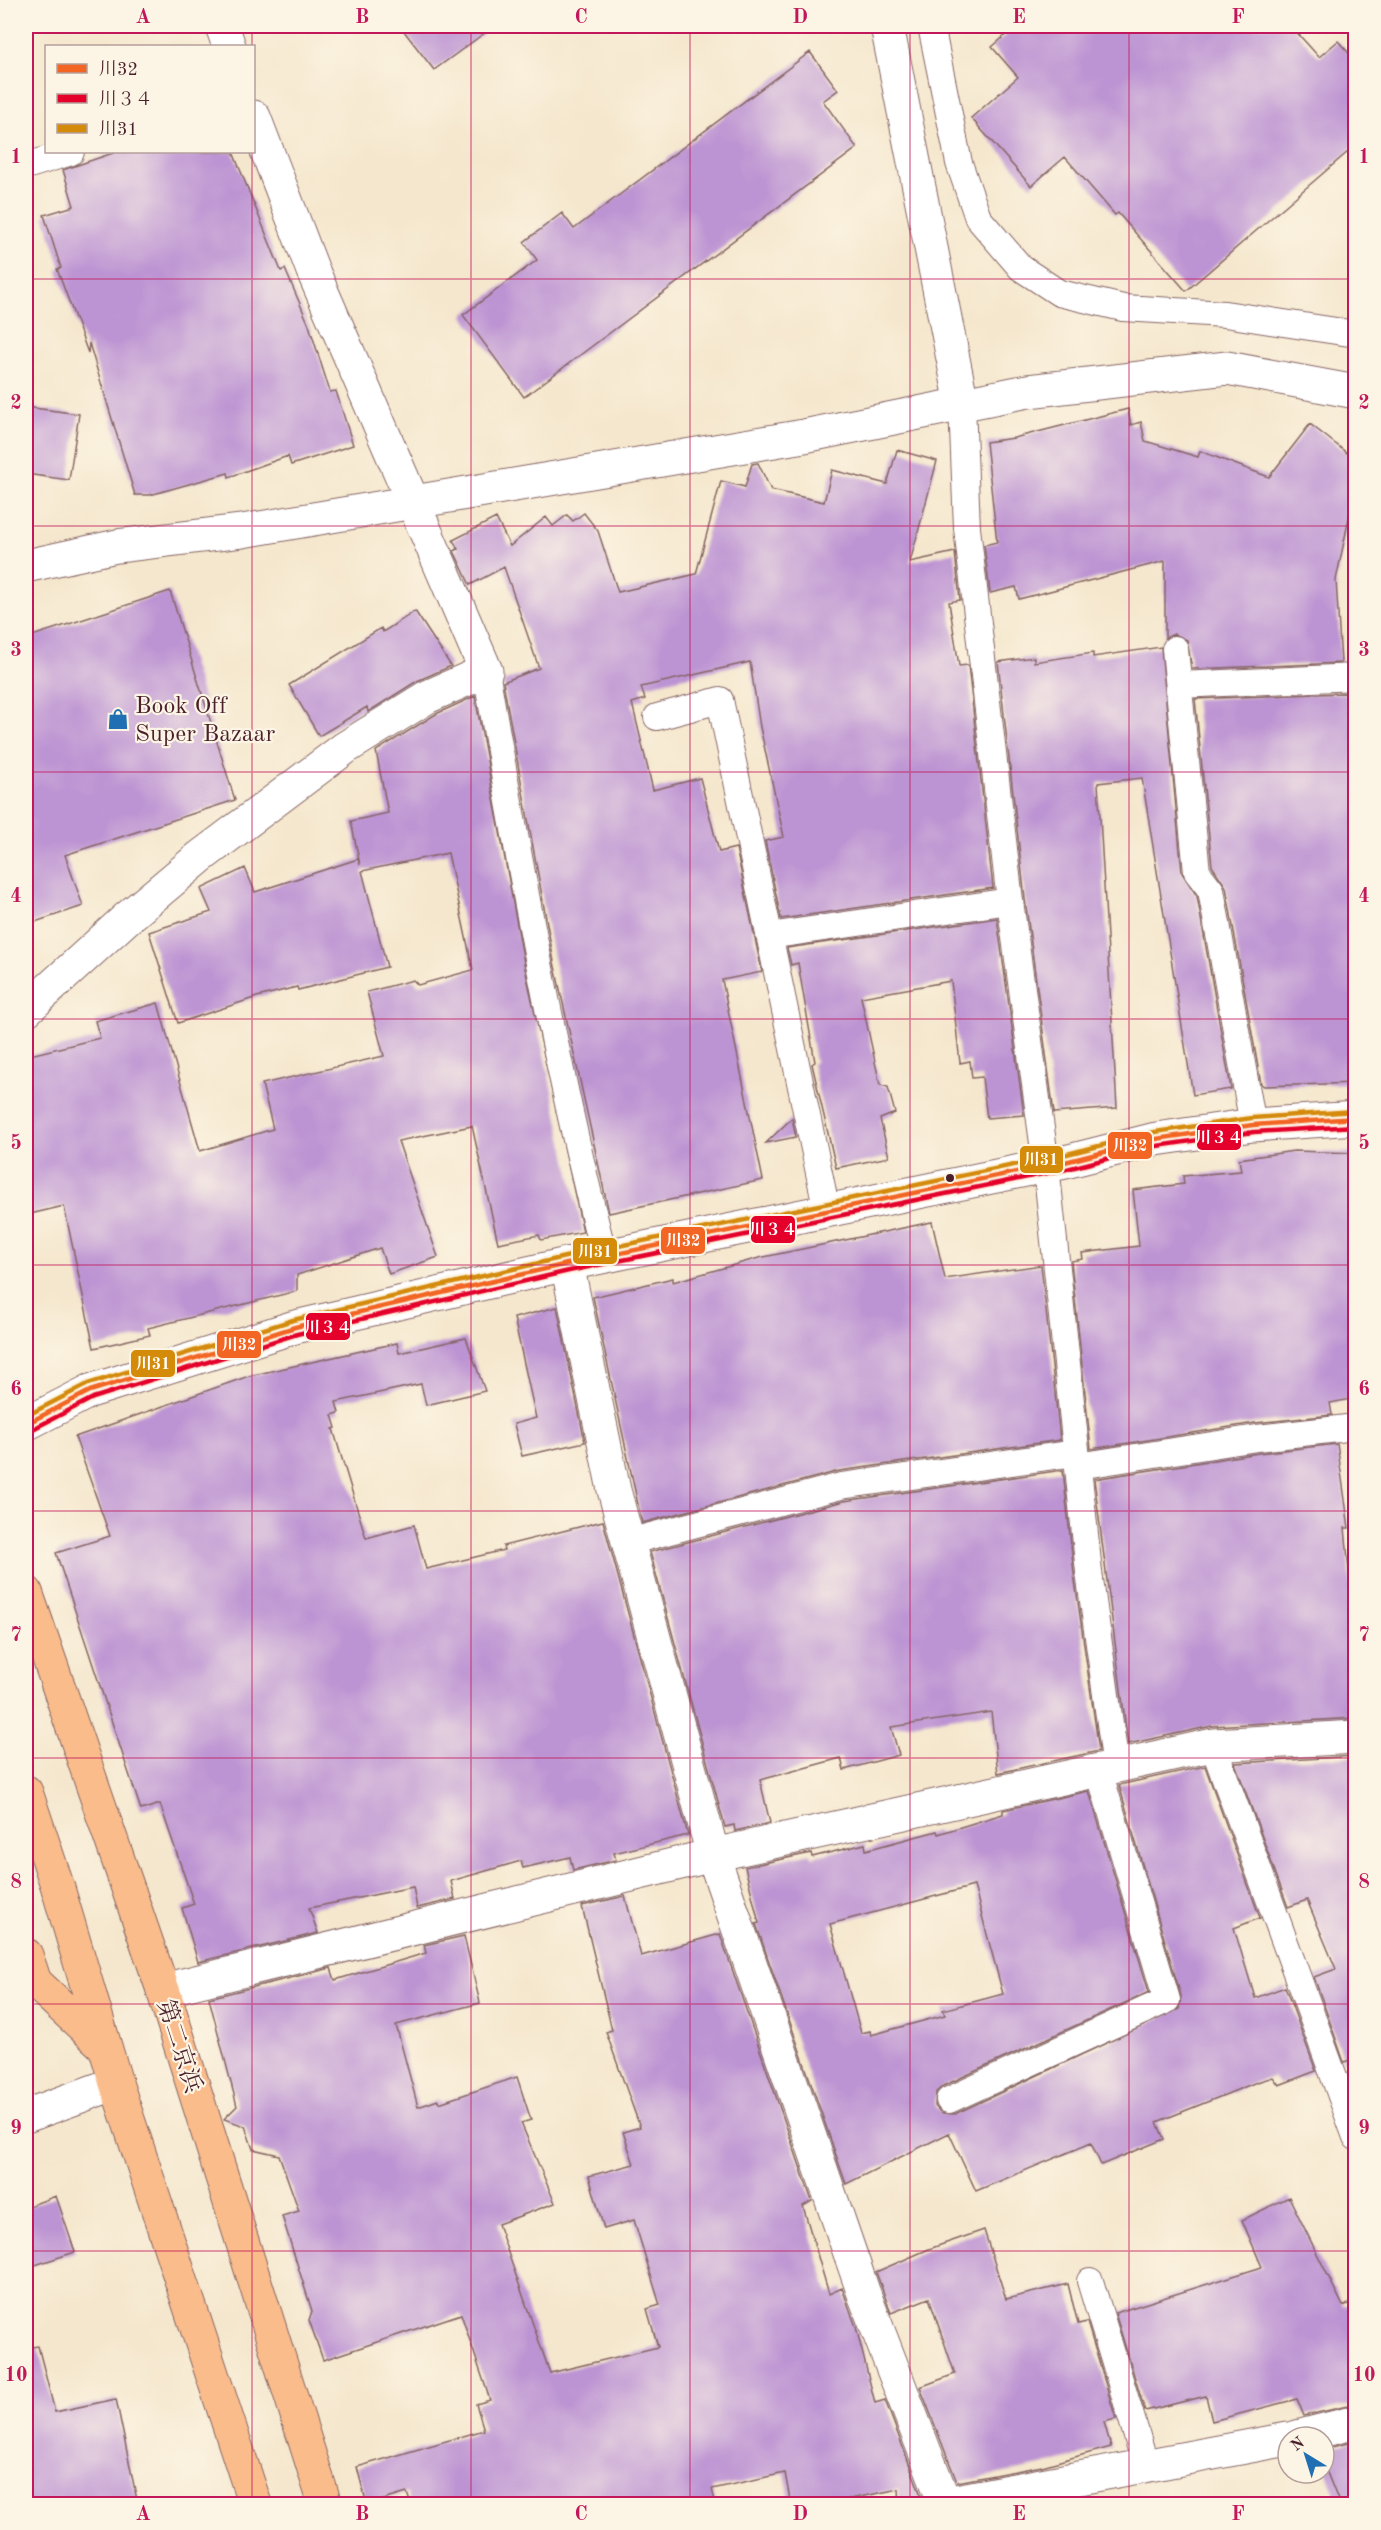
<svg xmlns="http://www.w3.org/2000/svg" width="1381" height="2530" font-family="'Old Standard TT','Noto Serif JP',serif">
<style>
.building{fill:#bd94d3;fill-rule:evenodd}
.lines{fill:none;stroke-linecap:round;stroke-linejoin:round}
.service-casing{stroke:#866564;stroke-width:28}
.minor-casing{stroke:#866564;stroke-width:35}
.tertiary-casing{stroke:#866564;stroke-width:35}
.trunk-casing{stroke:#866564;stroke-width:35}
.service{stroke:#fff;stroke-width:26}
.minor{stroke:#fff;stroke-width:33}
.tertiary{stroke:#fff;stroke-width:33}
.trunk{stroke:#fabc8b;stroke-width:33}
.bus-1-casing{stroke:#fcf5e5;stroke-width:9}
.bus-2-casing{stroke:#fcf5e5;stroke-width:9}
.bus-3-casing{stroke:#fcf5e5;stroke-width:9}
.bus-1{stroke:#f26522;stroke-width:4.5}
.bus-2{stroke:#e4002b;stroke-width:4.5}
.bus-3{stroke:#d48b09;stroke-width:4.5}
.grid{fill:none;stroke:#c2185b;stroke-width:1.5;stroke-opacity:0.55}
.bus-dot{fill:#4a1f2b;stroke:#fcf5e5;stroke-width:2}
.labels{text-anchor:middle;stroke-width:4.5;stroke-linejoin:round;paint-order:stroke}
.poi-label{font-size:24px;fill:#4a1f2b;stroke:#fcf5e5;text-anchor:start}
.street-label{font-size:24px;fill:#4a1f2b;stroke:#fcf5e5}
.line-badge{stroke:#fcf5e5;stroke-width:2}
.badge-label{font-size:16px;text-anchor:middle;font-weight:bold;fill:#fff}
.neatline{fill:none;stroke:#c2185b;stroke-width:2}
.grid-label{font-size:20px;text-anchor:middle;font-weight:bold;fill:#c2185b}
</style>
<rect width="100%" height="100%" fill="#fcf5e5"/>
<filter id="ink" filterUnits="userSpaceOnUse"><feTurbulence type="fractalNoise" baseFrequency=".0167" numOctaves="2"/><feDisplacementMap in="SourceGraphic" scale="12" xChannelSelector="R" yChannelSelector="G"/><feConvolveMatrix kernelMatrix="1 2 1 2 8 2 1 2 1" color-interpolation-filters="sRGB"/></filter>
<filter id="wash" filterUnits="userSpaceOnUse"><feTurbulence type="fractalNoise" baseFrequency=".008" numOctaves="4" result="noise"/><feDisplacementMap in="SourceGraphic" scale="24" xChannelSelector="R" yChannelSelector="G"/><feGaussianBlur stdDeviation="1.35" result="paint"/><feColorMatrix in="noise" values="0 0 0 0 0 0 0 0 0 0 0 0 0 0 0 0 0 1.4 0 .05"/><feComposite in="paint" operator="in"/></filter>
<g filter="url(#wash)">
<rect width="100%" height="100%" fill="#f5e7cd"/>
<g id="blocks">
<path class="building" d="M400 26H494L434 70Z
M1016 26H1291L1319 57 1338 41 1356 61V145L1186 291 1118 213 1115 215 1065 157 1031 186 971 118 1018 77 992 47Z
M810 52 838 90 823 101 857 148 524 397 463 315 537 260 524 242 562 213 574 229Z
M116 152H233L281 271 285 269 309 325 330 392 336 391 353 445 291 465 288 456 229 477 228 473 150 495H135L89 343 88 353 57 269 61 268 44 215 74 206 63 170Z
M26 407 79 414 69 480 26 474Z
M1128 409 1131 425 1141 422 1145 441 1198 457 1200 451 1269 477 1310 424 1356 460V509L1350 513 1336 580 1341 663 1192 669 1187 640 1174 634 1165 638V561L1019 599 1016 587 990 593 984 545 997 542 986 442 1014 438Z
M897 450 937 461 910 562 955 552 960 600 949 602 959 666 968 665 993 888 781 919 765 841 784 837 760 727 750 662 641 687 645 699 632 703 653 790 700 778 719 852 736 848 762 972 722 980 763 1180 609 1213 554 962 503 682 539 668 504 567 470 585 454 551 458 549 453 540 496 518 510 546 546 517 553 526 567 515 573 521 584 513 598 531 618 592 696 574 721 481 745 487 752 464 758 463 771 490 824 502 832 470 887 484Z
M170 591 235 800 65 855 83 906 26 925V638Z
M415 611 451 666 417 681 368 712 367 707 319 736 289 685 381 628 383 632Z
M1161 647 1182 873 1197 896 1231 1089 1193 1095 1142 778 1098 783 1117 1108 1054 1113 1025 899 998 662 1034 657V662L1093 653V657Z
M1343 693 1356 694V1083L1264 1086 1261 1084 1226 887 1212 866 1195 699Z
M475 696 525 968 583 1232 541 1240 539 1235 498 1243 472 1126 398 1141 438 1257 389 1274 380 1248 297 1275V1291L148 1328 150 1335 94 1348 64 1206 26 1215V1056L100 1038 95 1021 158 1003 200 1151 273 1129 262 1084 384 1056 367 992 413 980 418 985 473 970 448 853 362 871 387 967 298 990 297 987 257 997 178 1023 149 932 211 912 201 889 245 868 255 892 358 859 360 865 351 821 388 813 376 751 436 714Z
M997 918 1024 1115 987 1118 982 1077 972 1078 970 1061 960 1063 951 981 861 997 880 1085 888 1087 895 1113 880 1119 889 1157 836 1168 812 1064 815 1062 798 963 791 965 787 948Z
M792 1118 796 1137 766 1143Z
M1294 1151 1356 1153V1398L1330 1403 1332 1415 1255 1423 1091 1449 1071 1261 1083 1259 1082 1253 1139 1246 1133 1190 1184 1184 1183 1176 1241 1171 1239 1159Z
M932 1222 945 1279 1041 1265 1060 1440 839 1471 642 1523 593 1297 673 1278V1282L759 1258Z
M557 1307 585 1442 522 1456 514 1424 536 1418 514 1318Z
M466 1338 485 1391 426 1405 421 1384 336 1402 339 1413 332 1415 336 1428 333 1429 366 1538 414 1525 426 1569 504 1550 503 1546 603 1521 688 1835 614 1853 616 1860 573 1870 570 1857 523 1868 521 1861 451 1881 455 1899 417 1908 413 1887 309 1908 318 1933 198 1962 182 1908 194 1904 160 1804 141 1810 56 1553 110 1536 75 1437 249 1376 397 1343 399 1353Z
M1337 1444 1349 1528H1345L1356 1644V1718L1212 1726 1128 1744 1094 1479 1259 1453Z
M1063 1470 1074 1574 1099 1751 998 1773 991 1712 891 1727 899 1755 844 1770 841 1758 760 1780 770 1823 735 1831 734 1825 725 1827 650 1552 844 1501Z
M1356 1756V2058L1344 2062 1314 1977 1336 1969 1307 1900 1288 1907 1235 1763Z
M1205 1766 1260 1918 1234 1928 1255 1998 1285 1987 1316 2071 1279 2085 1273 2077 1257 2082 1157 2122 1164 2139 1101 2165 1091 2143 976 2191 949 2133 846 2184 756 1924 759 1923 745 1867 811 1853 812 1857 865 1844 866 1850 937 1831 938 1834 1003 1814V1810L1089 1791 1149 1992 943 2086 936 2092 935 2106 941 2113 955 2114 1179 2009 1181 1996 1119 1785ZM974 1886 1003 1994 943 2010 945 2015 871 2035 870 2031 861 2033 830 1924Z
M625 1896 641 1956 720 1934 812 2201 803 2206 829 2294 842 2288 856 2327 875 2403 885 2400 922 2498V2505H900L899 2489 821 2505H791L785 2473 712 2489 716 2505H411L407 2493 367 2505 357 2467 484 2430 476 2404 490 2400 461 2314 323 2360 309 2320 312 2311 282 2216 299 2211 279 2155 253 2149 245 2126 224 2119 237 2106 209 1998 331 1968 335 1980 426 1953 424 1945 464 1936 480 2003 396 2025 418 2107 438 2100 439 2103 517 2077 531 2120 521 2123 555 2203 498 2224 550 2373 658 2347 647 2309 660 2305 634 2220 604 2229 589 2176 634 2164 623 2132 640 2127 606 2032 612 2030 582 1906Z
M56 2196 75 2252 26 2268V2207Z
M1289 2197 1343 2306 1356 2301V2404L1304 2416 1297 2399 1212 2421 1206 2396 1145 2411 1115 2313 1262 2267 1242 2220Z
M984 2230 1006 2299 1068 2284 1078 2324 1087 2322 1116 2419 1104 2422 1111 2447 1042 2466 957 2482 920 2387 955 2374 929 2298 891 2313 876 2272 929 2249Z
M38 2346 55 2412 116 2399 138 2505H26V2348Z
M1356 2441V2505H1340L1324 2465V2449Z"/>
</g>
</g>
<g filter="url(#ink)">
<use href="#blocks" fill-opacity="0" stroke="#866564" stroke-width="1.5"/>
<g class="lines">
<defs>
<path id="service" d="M931 26 959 163 978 218 1021 268 1059 293 1123 308 1225 314 1356 334
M26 166 71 152
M962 404 967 528 1010 901 1046 1165 1089 1572 1116 1767
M1175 649 1197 872 1211 890 1253 1125
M486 671C520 867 555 1064 604 1256
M1179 685 1356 677
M657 717 720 700 827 1211
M769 936 1010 901
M1078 1466 1257 1438 1356 1427
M628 1542 841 1486 1076 1453
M1213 1745 1356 2137
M949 2100 1167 2000 1099 1771
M1090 2281 1146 2466"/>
<path id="minor" d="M222 26 229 46
M887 26 962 404
M26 566 117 546 242 531 804 436 1028 391 1227 368 1356 392
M26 1010 126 919 200 857 345 748 427 697 486 671 313 271 254 117
M567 1264 614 1490 713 1855 864 2294 945 2504
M163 1990 713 1855 1213 1745 1356 1737
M26 2116 116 2083
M1297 2437 1356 2422
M940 2504 1288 2439"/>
<path id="tertiary" d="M26 1424 90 1391 295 1327 567 1264 1065 1162 1156 1139 1253 1125 1356 1118"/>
<path id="trunk" d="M26 1592 163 1990 325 2504
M26 1792 57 1885 116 2083 255 2504
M26 1955 35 1982 105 2047"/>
</defs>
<use href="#service" class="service-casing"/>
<use href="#minor" class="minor-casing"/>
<use href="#tertiary" class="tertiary-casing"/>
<use href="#trunk" class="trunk-casing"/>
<use href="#service" class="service"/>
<use href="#minor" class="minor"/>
<use href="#tertiary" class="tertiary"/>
<use href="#trunk" class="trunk"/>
<defs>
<path id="bus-1" d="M26 1424 90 1391 295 1327 567 1264 1065 1162 1156 1139 1253 1125 1356 1118"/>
<path id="bus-2" d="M29 1431 93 1398 297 1334 569 1271 1067 1169 1157 1146 1254 1132 1356 1126"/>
<path id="bus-3" d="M26 1416 88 1384 293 1320 565 1257 1063 1155 1155 1132 1252 1118 1355 1111"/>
</defs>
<use href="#bus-1" class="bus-1-casing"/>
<use href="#bus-2" class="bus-2-casing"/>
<use href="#bus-3" class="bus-3-casing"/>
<use href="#bus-1" class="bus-1"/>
<use href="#bus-2" class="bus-2"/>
<use href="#bus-3" class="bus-3"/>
</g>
</g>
<path class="grid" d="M252 26V46M471 26V2504M690 26V2504M910 26V2504M1129 26V2504M252 152V2504M26 279H1356M26 526H1356M26 772H1356M26 1019H1356M26 1265H1356M26 1511H1356M26 1758H1356M26 2004H1356M26 2251H1356"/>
<defs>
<symbol id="shop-bare" viewBox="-9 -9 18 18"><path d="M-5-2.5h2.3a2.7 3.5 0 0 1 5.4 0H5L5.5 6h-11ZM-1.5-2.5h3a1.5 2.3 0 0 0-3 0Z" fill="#1f6fb2" stroke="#fcf5e5" stroke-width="2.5" paint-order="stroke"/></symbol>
</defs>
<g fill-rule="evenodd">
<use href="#shop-bare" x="103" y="704" width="30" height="30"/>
</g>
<circle class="bus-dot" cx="950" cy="1178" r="5"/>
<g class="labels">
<g class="poi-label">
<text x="135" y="713">Book Off<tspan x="135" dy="28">Super Bazaar</tspan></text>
</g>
<g class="street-label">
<text transform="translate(180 2046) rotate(72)" y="8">第二京浜</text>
</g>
</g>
<g class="line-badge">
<rect x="1196" y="1123" width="46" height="28" rx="6" fill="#e4002b"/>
<rect x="1107" y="1131" width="46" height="29" rx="6" fill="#f26522"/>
<rect x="1019" y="1145" width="45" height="29" rx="6" fill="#d48b09"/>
<rect x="750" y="1215" width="46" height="29" rx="6" fill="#e4002b"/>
<rect x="660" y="1226" width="46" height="29" rx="6" fill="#f26522"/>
<rect x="572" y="1237" width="46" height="28" rx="6" fill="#d48b09"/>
<rect x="305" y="1312" width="46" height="29" rx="6" fill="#e4002b"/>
<rect x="216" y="1330" width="46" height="29" rx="6" fill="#f26522"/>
<rect x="130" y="1349" width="46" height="29" rx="6" fill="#d48b09"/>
</g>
<g class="badge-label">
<text x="1219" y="1143">川３４</text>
<text x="1130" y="1151">川32</text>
<text x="1041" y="1165">川31</text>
<text x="773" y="1235">川３４</text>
<text x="683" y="1246">川32</text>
<text x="595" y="1257">川31</text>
<text x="328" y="1333">川３４</text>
<text x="239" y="1350">川32</text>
<text x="153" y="1369">川31</text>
</g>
<rect width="1381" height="2530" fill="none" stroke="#fcf5e5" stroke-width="66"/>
<rect x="45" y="45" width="210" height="108" fill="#fcf5e5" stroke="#b59f9b" stroke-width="1.5"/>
<rect x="57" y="64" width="30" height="9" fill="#f26522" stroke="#b59f9b" stroke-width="1.5"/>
<text x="99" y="75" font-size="18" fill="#4a1f2b">川32</text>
<rect x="57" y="94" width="30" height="9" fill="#e4002b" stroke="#b59f9b" stroke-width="1.5"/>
<text x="99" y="105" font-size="18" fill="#4a1f2b">川３４</text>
<rect x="57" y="124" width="30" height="9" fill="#d48b09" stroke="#b59f9b" stroke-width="1.5"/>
<text x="99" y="135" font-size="18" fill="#4a1f2b">川31</text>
<g transform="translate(1306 2455) rotate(322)"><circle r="28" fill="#fcf5e5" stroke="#b59f9b" stroke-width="1.5"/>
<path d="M0-4.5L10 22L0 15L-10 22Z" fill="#1f6fb2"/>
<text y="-9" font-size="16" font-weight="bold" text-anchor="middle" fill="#4a1f2b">N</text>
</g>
<rect x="33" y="33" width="1315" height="2464" class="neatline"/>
<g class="grid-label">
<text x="143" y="23">A</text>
<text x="362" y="23">B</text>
<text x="581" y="23">C</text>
<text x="800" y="23">D</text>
<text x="1019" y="23">E</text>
<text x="1238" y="23">F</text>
<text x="16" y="163">1</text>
<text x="1364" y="163">1</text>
<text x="16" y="409">2</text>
<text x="1364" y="409">2</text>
<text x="16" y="656">3</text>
<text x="1364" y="656">3</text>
<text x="16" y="902">4</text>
<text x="1364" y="902">4</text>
<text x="16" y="1149">5</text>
<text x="1364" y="1149">5</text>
<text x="16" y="1395">6</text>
<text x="1364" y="1395">6</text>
<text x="16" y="1641">7</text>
<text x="1364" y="1641">7</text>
<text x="16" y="1888">8</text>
<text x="1364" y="1888">8</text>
<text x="16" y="2134">9</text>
<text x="1364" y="2134">9</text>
<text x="16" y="2381">10</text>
<text x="1364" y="2381">10</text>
<text x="143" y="2520">A</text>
<text x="362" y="2520">B</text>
<text x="581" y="2520">C</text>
<text x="800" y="2520">D</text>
<text x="1019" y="2520">E</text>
<text x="1238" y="2520">F</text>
</g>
</svg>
